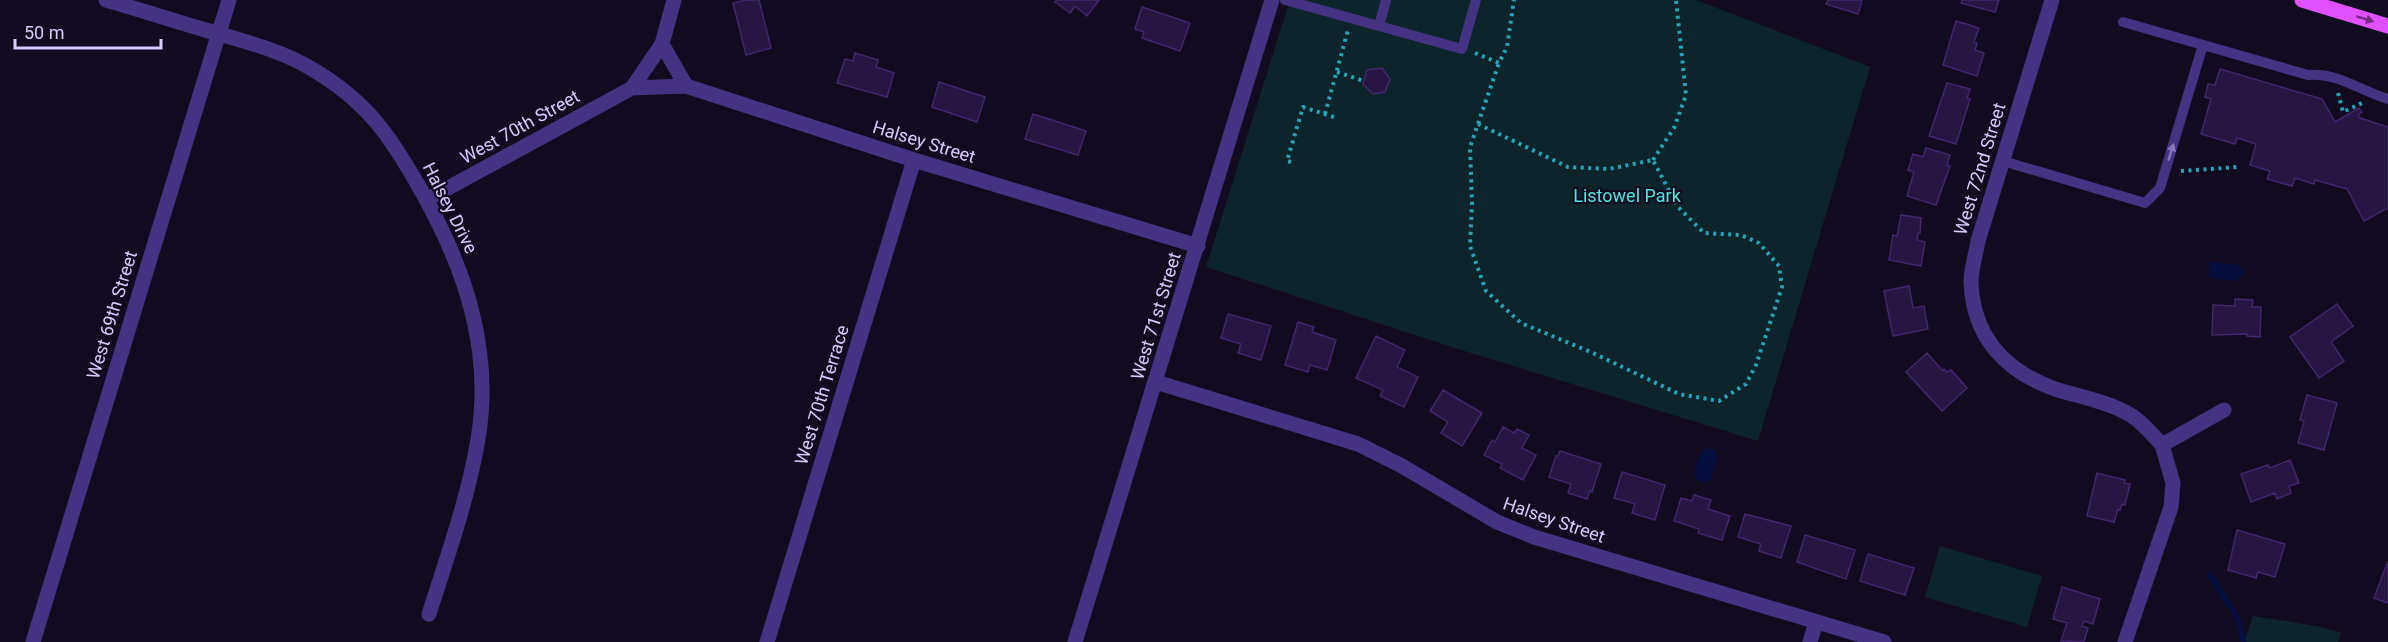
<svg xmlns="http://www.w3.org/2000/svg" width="2388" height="642" font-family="Roboto,sans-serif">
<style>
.green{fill:#0d252a}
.water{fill:#050e3e}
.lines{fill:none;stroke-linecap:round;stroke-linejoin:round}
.stream{stroke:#050e3e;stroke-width:6}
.building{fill:#271542;stroke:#432570;stroke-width:1.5}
.path{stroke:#23a4b9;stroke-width:4;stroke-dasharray:3 4.5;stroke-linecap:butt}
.service{stroke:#453283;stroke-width:10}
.minor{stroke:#453283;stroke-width:15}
.tertiary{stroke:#453283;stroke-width:15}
.primary{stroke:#e050ff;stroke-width:15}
.oneway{fill:#6f2a84}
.oneway2{fill:#8876bb}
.labels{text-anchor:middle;stroke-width:4.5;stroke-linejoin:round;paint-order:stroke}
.street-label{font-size:18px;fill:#dac9ff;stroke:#120b20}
.park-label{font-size:18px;fill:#4ce8e0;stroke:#120b20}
</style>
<rect width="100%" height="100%" fill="#120b20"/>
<path class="green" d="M1290 0H1696L1870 67 1758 441 1458 349 1206 267Z
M1940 546 2042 576 2027 627 1925 597Z
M2253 616 2316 626 2341 633 2338 642H2244Z"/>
<path class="water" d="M2210 262 2240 265V269H2243L2242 278 2239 277 2238 281 2209 278Z
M1707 448 1715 450 1717 455 1711 480 1705 482 1697 480 1694 474 1701 451Z"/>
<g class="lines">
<path class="stream" d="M2210 575 2237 617 2244 642"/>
</g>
<path class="building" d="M746 0H759L771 48 746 55 733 3Z
M1057 0H1099L1087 16 1075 6 1070 13 1055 2Z
M1828 0H1862L1858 14 1826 4Z
M1962 0H1999L1995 12 1961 3Z
M1142 7 1190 23 1180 51 1142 38 1144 32 1135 29Z
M1956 21 1979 28 1974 42 1977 43 1975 50 1984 53 1977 76 1943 65Z
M855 53 878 60 876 67 894 73 887 97 837 83 845 59 853 61Z
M1382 68 1390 79 1385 92 1373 94 1363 84 1367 70Z
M2220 69 2322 99 2335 122 2359 108 2362 112 2358 115 2360 118 2388 127V208L2364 221 2347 189 2315 180 2314 184 2295 178 2292 186 2267 179 2270 171 2250 165 2256 144 2237 138 2235 144 2201 134 2211 99 2205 97 2208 84 2215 85Z
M939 82 985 97 977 122 932 107Z
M1947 83 1970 89 1967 98 1970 99 1956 144 1929 136Z
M1033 114 1086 131 1078 155 1025 139Z
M1926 148 1950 155 1947 165 1950 166 1936 205 1907 196 1914 172 1908 170 1913 154 1923 157Z
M1901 215 1921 218 1920 233H1918L1917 240 1925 242 1921 266 1889 260 1893 235 1897 236Z
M1909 286 1913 308 1924 306 1928 329 1893 336 1884 291Z
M2235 299 2253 300 2252 307H2261L2260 337 2247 336V334L2212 335 2213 305 2235 306Z
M2337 304 2353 326 2331 342 2344 361 2319 378 2290 337Z
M1228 314 1271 326 1261 360 1238 353 1241 344 1221 338Z
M1298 322 1314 327 1312 332 1336 340 1327 370 1310 365 1308 372 1285 365Z
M1376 336 1405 350 1397 367 1418 377 1404 407 1380 396 1383 390 1356 378Z
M1927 353 1943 371 1944 369 1947 372 1951 370 1967 388 1942 411 1906 372Z
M1443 390 1482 413 1462 446 1441 433 1448 422 1430 411Z
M2307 395 2337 403 2324 450 2298 443 2304 421 2300 420Z
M1503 427 1514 433 1517 429 1529 435 1522 448 1536 455 1523 480 1500 468 1502 464 1484 455 1492 440 1495 442Z
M1560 451 1601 464 1592 492 1590 491 1587 499 1568 493 1571 484 1549 477 1556 456H1558Z
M2290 460 2299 483 2289 486 2291 493 2277 499 2275 493 2251 502 2241 474 2268 465 2270 468Z
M1622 472 1665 485 1655 520 1632 513 1635 504 1614 498Z
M2097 473 2125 480 2124 483 2130 484 2125 505 2122 504 2120 510 2118 509 2114 522 2087 516Z
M1694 495 1711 500 1708 509 1730 516 1722 540 1698 533 1699 529 1674 521 1681 498 1692 501Z
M1745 514 1791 526 1781 558 1759 551 1761 544 1738 537Z
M2237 530 2285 544 2275 577 2258 572 2256 578 2228 570Z
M1805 535 1855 550 1846 579 1797 562Z
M1868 554 1914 568 1905 595 1860 581Z
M2388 561V603L2374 598Z
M2062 587 2100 599 2093 624 2084 621 2082 626 2088 628 2084 642 2061 641 2067 623 2053 619Z"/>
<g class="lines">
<path class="path" d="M1475 53 1499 63 1507 47 1514 0
M1337 72 1364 81
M2338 93 2343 112 2362 103
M1325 114 1348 30
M1478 124 1568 167 1609 169 1653 160 1677 206 1704 233 1741 235 1759 243 1779 266 1782 287 1756 365 1746 384 1719 401 1679 394 1593 353 1521 323 1486 291 1470 246 1472 203 1470 147 1499 63
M1653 160 1674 128 1686 95 1676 0
M1291 162 1287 161 1303 107 1337 118
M2181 171 2238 167"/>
<path class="service" d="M1285 0 1462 49 1476 0
M2123 22 2308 75C2338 72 2360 91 2388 99
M1379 26 1386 0
M2003 161 2145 203 2160 188 2203 45"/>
<path class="minor" d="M106 0C144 11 181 23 219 34 251 43 284 52 312 69 368 102 391 137 422 192 465 268 493 351 478 439 468 499 447 557 429 614
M2052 0 1978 241C1976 254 1971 269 1971 282 1973 337 2005 371 2055 389 2077 396 2100 400 2121 410 2138 417 2150 432 2162 445
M662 44 686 86 914 160 1198 246
M632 88 686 86
M426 200 632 88 662 44 674 0
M1156 382 1358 444 1402 466 1497 522 1534 537 1884 642
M33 642 229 0
M767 642 914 160
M1810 642 1816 622
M2125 642 2171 507 2173 483 2162 445 2224 410"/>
<path class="tertiary" d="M1075 642 1272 0"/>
<path class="primary" d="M2302 0 2388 26"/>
</g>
<defs><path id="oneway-solid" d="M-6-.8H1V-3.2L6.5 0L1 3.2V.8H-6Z" transform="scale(1.5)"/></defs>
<use class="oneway" href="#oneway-solid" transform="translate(2365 19) rotate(17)"/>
<use class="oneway2" href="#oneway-solid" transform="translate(2171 152) rotate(-73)"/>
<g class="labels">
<g class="street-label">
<text transform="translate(520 127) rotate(-29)" y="6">West 70th Street</text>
<text transform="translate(924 142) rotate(17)" y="6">Halsey Street</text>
<text transform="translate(1980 169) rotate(-73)" y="6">West 72nd Street</text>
<text transform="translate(450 208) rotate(63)" y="6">Halsey Drive</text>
<text transform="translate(112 315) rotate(-73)" y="6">West 69th Street</text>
<text transform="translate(1156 316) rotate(-73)" y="6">West 71st Street</text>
<text transform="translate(822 395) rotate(-73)" y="6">West 70th Terrace</text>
<text transform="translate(1554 520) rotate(19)" y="6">Halsey Street</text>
</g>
<g class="park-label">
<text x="1627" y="202">Listowel Park</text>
</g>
</g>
<path d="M15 39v9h146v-9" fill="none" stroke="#dac9ff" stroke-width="3"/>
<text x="24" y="39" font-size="18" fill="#dac9ff" stroke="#120b20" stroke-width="4.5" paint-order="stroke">50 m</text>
</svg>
